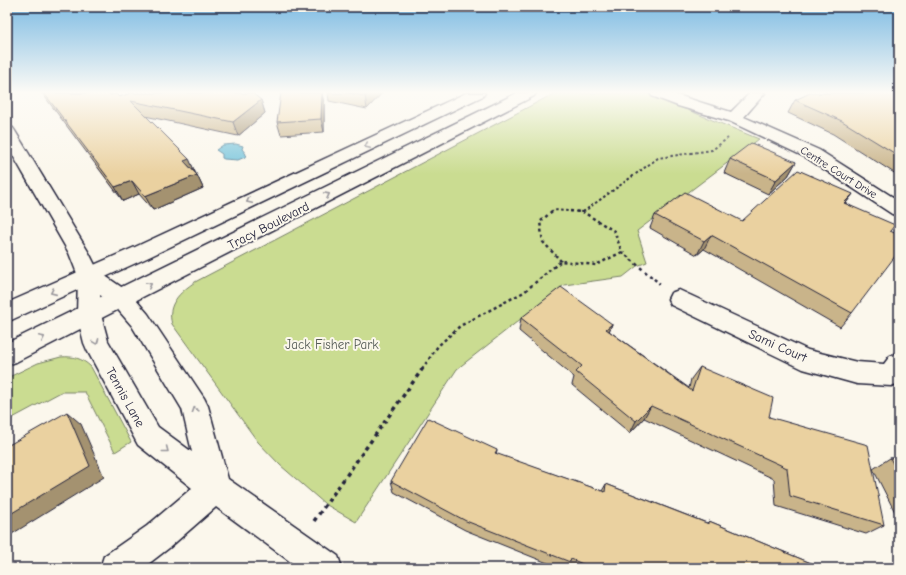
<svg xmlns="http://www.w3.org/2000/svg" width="906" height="575" font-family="'Comic Neue',sans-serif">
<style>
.green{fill:#cadc91;stroke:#767f66}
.water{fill:#7cc6dc;stroke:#58849c}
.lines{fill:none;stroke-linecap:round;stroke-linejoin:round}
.street-casing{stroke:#22223b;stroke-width:3}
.primary-casing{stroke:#22223b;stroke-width:3}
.path-far2{stroke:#22223b;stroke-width:2;stroke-dasharray:2.5 2.5;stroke-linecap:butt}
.path-far1{stroke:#22223b;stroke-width:2.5;stroke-dasharray:3 3;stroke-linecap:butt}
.path{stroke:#22223b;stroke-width:3.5;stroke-dasharray:4 4;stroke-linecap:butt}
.street{fill:#fbf7ec;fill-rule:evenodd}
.primary{fill:#fbf7ec;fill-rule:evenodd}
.wall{fill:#c9b48a;stroke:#22223b}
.shaded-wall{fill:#a49270;stroke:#22223b}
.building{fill:#ead1a0;stroke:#22223b}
.oneway{stroke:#99979c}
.labels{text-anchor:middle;stroke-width:4;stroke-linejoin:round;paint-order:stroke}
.far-street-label{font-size:11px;fill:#22223b;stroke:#fbf7ec}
.street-label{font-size:13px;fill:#22223b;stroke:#fbf7ec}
.park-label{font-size:13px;fill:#545a55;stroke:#fbf7ec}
</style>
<rect width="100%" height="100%" fill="#fbf7ec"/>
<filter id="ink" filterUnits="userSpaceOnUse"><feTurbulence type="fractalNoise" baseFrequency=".025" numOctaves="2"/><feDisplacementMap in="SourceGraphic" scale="8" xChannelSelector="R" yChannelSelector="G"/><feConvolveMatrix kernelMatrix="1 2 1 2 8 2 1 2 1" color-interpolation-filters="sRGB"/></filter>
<g filter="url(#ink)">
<path class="green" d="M555 93H646L759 139 637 231 647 262 637 266 623 277 564 285 457 369 356 522 325 504 280 465 258 442 172 324C166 305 180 292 195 282Z
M61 357C73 356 82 358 91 367L131 442 115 452 85 392H61L7 421V378L38 363Z"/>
<path class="water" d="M236 144 243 146 242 149 246 154 245 157 238 160 224 159 222 158V154L216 150 223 145Z"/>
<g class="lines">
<defs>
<path id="street" d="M650 93H671L731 112 750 93H765L744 117 819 150 899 201V216L892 214 807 158 729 121 678 106 652 96Z
M7 126 13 128 15 131 89 253 98 271 130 293 148 314 204 398 208 406 228 479 338 556 342 568H299L216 507 169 548 143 568H100L104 556 147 526 192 488 138 445 87 350 84 343 77 315 78 276 69 253 7 145ZM100 295 114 305 132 326 182 409 192 452 158 427 108 341 101 315Z
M679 290 808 350 857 362 884 364 890 356 899 352V383L891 386 857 384 803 369 671 305 668 299 671 293Z"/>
<path id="primary" d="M466 93H485L483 96 149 257 7 322V303L135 247Z
M517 93H536L534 96 16 362 7 365V343Z"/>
</defs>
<use href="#street" class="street-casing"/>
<use href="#primary" class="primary-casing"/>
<path class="path-far2" d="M551 212 553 210 583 212
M583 212 658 158 712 150 728 138"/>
<path class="path-far1" d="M552 211 540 222 543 242 561 261
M570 211 583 212
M584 211 583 212 614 231 622 252 660 284
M422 369 438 346 460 326 524 292 561 261 596 265 622 252"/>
<path class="path" d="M314 521 423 368"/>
<use href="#street" class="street"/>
<use href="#primary" class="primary"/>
</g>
<path class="wall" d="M42 93H108L110 95 119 97 261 100 265 113 238 136 145 116 189 159 195 172 197 175 203 188 153 210 139 194 123 201Z
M328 93H382L367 109 329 101Z
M899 93V176L833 134 788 113 795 100Z
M324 103V132L281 135 277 122Z
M730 159 796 162 788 176 768 194 724 173Z
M853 194 846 203 890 231 852 313 840 327 704 249 697 255 650 228 655 215 742 221Z
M521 318 612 324 609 331 689 388 691 379 700 367 769 417 884 525 866 534 776 506 774 479 644 418 630 433 572 385 574 377 519 331Z
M497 450 496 454 602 491 606 484 707 523 709 521 823 568H568L567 567 566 568H560L465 530 394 492 391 481Z
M890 458H899V520L873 469Z"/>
<path class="shaded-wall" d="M322 93 324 103V132L321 119Z
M369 93H382L367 109 365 96Z
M261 100 265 113 238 136 233 122Z
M189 159 195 172 184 161Z
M796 162 788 176 768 194 776 180Z
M197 175 203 188 153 210 145 196Z
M132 181 139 194 123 201 115 187Z
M853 194 842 208 844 203Z
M711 235 704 249 697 255 704 241Z
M612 324 607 337 606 329Z
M651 406 644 418 630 433 636 421Z
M67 412 81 424 104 477 7 537V516Z"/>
<path class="building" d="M44 93H108L110 95 116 94 119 97 131 93H252L261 100 233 122 131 101 189 159 184 161 197 175 145 196 132 181 115 187Z
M281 93H322L321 119 277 122Z
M349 93H369L365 96Z
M810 93H899V156L842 121 795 100Z
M751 143 796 162 776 180 730 159Z
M798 170 853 194 844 203 895 225 890 231 899 235V251L852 313 711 235 704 241 655 215 685 192 742 221Z
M561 287 612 324 606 329 692 391 700 367 773 398 769 417 868 445 884 525 790 496 787 468 651 406 636 421 576 372 582 366 521 318Z
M67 412 90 466 7 516V446Z
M428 418 497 450 495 453 605 492 606 484 709 524V521L823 568H592L571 559 570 562 466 521 391 481Z
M890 458H899V475Z"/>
<defs><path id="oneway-chevron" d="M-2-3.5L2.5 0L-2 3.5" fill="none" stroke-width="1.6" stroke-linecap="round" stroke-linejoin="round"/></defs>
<g class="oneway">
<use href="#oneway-chevron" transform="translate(367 146) rotate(155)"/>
<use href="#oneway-chevron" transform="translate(327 195) rotate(-27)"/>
<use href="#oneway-chevron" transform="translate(249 201) rotate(155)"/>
<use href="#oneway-chevron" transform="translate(149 285) rotate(-27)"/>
<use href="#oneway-chevron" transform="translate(53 292) rotate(156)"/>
<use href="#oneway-chevron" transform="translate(42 338) rotate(-26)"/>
<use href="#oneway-chevron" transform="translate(96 342) rotate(69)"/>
<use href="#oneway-chevron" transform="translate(195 410) rotate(-108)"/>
<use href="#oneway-chevron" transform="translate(166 450) rotate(38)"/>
</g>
</g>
<linearGradient id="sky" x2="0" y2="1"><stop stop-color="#7dbbe3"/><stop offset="0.53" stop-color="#fdfbf6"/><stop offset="1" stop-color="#fdfbf6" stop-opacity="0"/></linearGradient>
<rect width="906" height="174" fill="url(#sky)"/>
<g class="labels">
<g class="far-street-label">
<text transform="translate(839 172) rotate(32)" y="4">Centre Court Drive</text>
</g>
<g class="street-label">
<text transform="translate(268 225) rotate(-27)" y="5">Tracy Boulevard</text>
<text transform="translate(778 345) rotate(24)" y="5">Sami Court</text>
<text transform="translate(126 397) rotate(61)" y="5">Tennis Lane</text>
</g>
<g class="park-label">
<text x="332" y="349">Jack Fisher Park</text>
</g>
</g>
<rect width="906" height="575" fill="none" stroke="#fbf7ec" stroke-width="24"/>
<rect x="12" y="12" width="882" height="551" fill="none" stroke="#22223b" stroke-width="1.5" filter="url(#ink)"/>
</svg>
